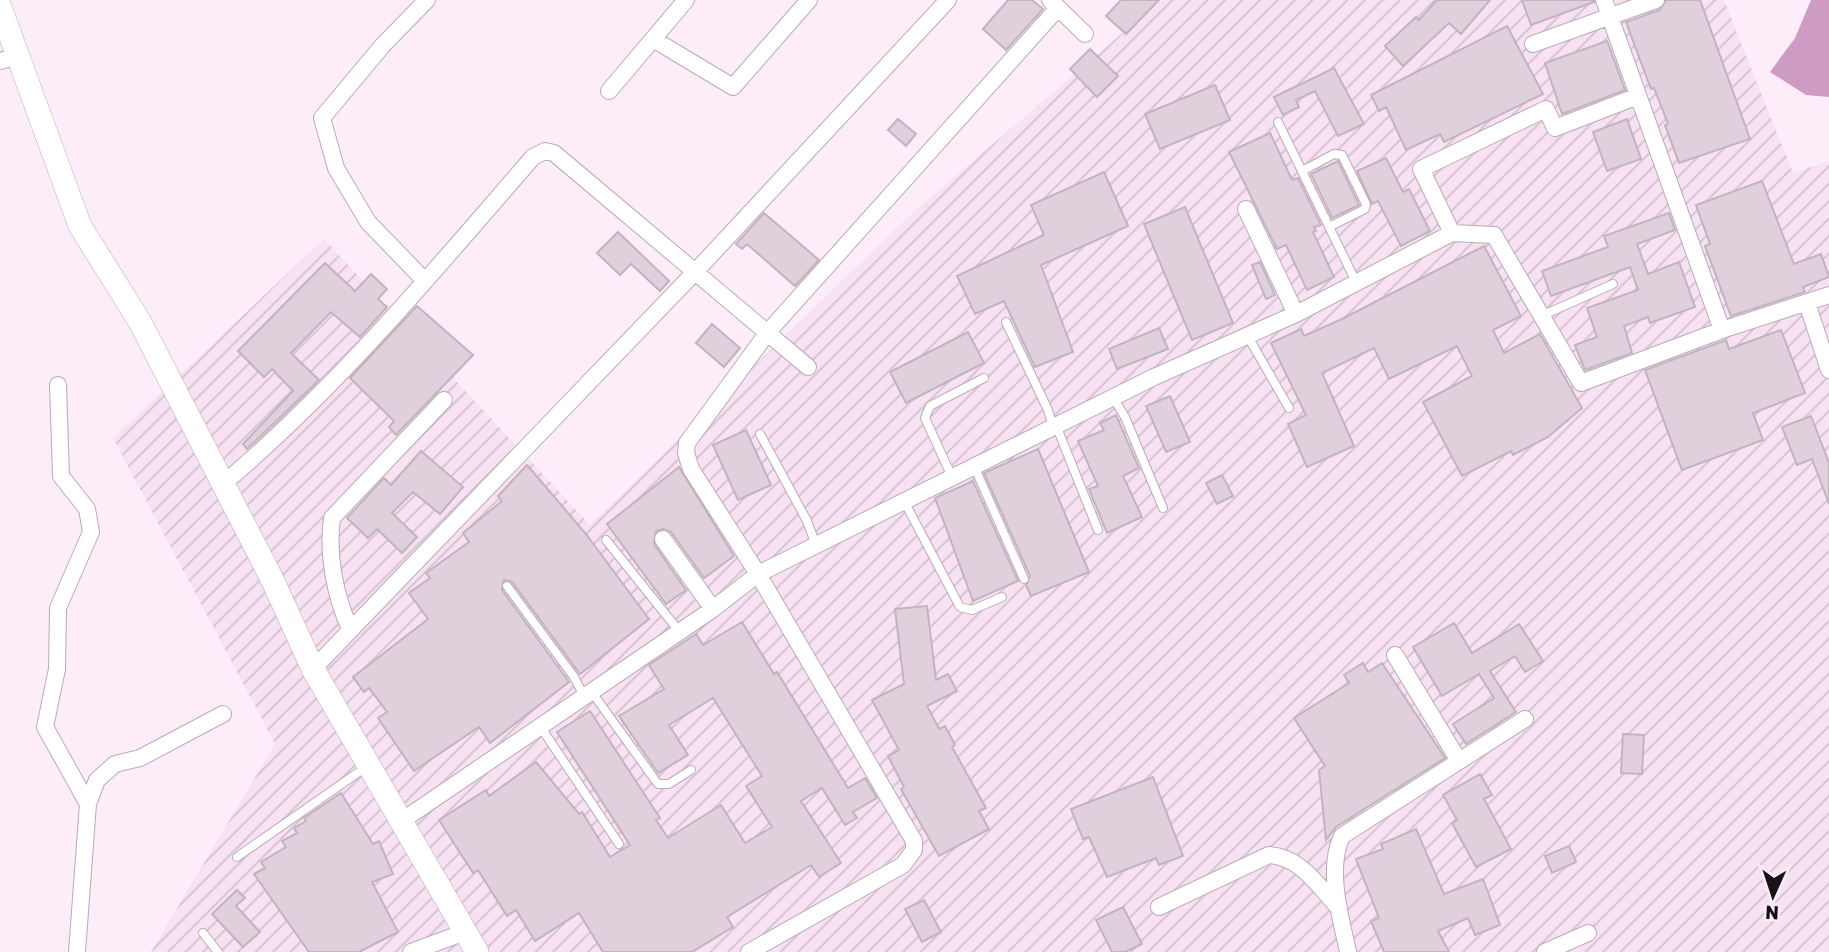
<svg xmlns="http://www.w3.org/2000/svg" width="1829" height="952" font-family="Rubik,sans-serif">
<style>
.industrial{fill:url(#industrial-furrows)}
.water{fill:#cd9bc3}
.building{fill:#e0d0dc;stroke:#c2b3bf;stroke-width:2}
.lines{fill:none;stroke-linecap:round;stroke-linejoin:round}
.lane-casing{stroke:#baabb7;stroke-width:10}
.street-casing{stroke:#baabb7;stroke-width:18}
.secondary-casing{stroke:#baabb7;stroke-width:24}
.lane{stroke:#fff;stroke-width:8}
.street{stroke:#fff;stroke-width:16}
.secondary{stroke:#fff;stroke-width:23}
</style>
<defs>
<pattern id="industrial-furrows" width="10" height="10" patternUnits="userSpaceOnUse" patternTransform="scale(1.75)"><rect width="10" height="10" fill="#f7e1f2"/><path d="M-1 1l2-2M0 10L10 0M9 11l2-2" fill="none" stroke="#d3c0cf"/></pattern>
</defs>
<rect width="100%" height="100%" fill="#fcedf9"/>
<path class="industrial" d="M1161 0H1724L1793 173 1829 161V952H151L275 744 113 438 324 239 590 525 909 216Z"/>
<path class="water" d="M1811 0H1829V97L1806 95 1770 72 1795 38Z"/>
<path class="building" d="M1008 0H1032L1043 9 1006 50 983 29Z
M1121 0H1159L1126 34 1106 16Z
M1437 0H1490L1461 34 1449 23 1403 66 1385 46 1416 17 1419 20Z
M1522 0H1594V2L1531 25Z
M1666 0H1700L1750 139 1679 163 1665 125 1668 124 1654 88 1651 89 1626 22 1660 10Z
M1507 26 1543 94 1444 142 1440 134 1406 150 1386 107 1379 111 1371 95Z
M1607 41 1625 90 1562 114 1545 63Z
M1090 49 1118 76 1097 97 1070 69Z
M1334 68 1364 124 1338 136 1315 91 1296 100 1299 107 1283 115 1274 97Z
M1215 85 1230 120 1160 149 1145 114Z
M898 119 916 134 906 146 888 130Z
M1627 119 1641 159 1607 171 1593 132Z
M1270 133 1292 180 1298 178 1321 225 1314 227 1316 231 1313 232 1334 277 1307 290 1286 245 1277 249 1229 152Z
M1386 158 1403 192 1409 189 1430 231 1401 246 1378 201 1372 204 1357 171Z
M1338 161 1359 205 1332 218 1311 174Z
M1104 172 1128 226 1041 265 1073 352 1035 367 1004 301 975 314 957 276 1044 235 1031 205Z
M1762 181 1794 264 1821 254 1829 277 1803 287 1805 292 1731 316 1705 246 1710 244 1696 205Z
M1185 207 1233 323 1192 340 1144 224Z
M764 213 819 260 795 286 747 244 742 249 736 244Z
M1669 213 1675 230 1637 244 1648 274 1679 262 1695 307 1650 323 1648 317 1624 326 1632 353 1585 370 1575 345 1597 337 1587 308 1638 290 1630 267 1551 296 1542 271 1608 247 1604 236Z
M618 232 669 281 660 291 631 264 620 275 597 253Z
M1484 246 1521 316 1493 330 1504 353 1540 334 1582 408 1548 437 1513 455 1511 451 1462 476 1423 402 1472 376 1457 346 1389 379 1374 348 1322 373 1354 446 1307 467 1288 424 1306 415 1271 343 1301 329 1304 336 1342 319Z
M1260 262 1275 295 1266 299 1252 265Z
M325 263 355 291 371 274 387 289 378 299 387 307 360 337 331 312 291 353 319 380 247 449 243 444 293 391 272 369 264 377 238 351Z
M417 306 473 355 396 435 389 427 394 421 350 378Z
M712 324 740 348 724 367 696 343Z
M1159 328 1168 349 1117 369 1109 349Z
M1781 330 1805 393 1753 413 1763 440 1682 470 1645 370 1726 340 1729 349Z
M968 332 984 363 906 403 890 372Z
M1170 396 1190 442 1166 452 1146 406Z
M1116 415 1139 468 1123 476 1142 517 1107 533 1089 489 1098 486 1078 441 1104 430 1100 423Z
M1811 416 1829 463V504L1812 459 1797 465 1782 427Z
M746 430 771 485 738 500 713 445Z
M1038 449 1089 572 1031 596 1026 585 1030 576 984 473Z
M421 451 463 487 440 514 413 492 392 513 417 537 402 553 377 529 368 538 347 518 384 478 391 485Z
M527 465 586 534 649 619 580 674 512 582 504 580 502 590 569 682 490 743 479 727 414 771 378 718 387 712 369 688 364 692 353 677 428 619 409 593 430 578 426 573 469 542 463 533 502 501 498 496Z
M679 467 734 556 704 578 671 532 663 529 656 531 654 544 686 590 666 604 607 524Z
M1222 475 1233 496 1217 504 1206 483Z
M973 481 1018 581 973 601 935 498Z
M927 606 936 680 948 674 957 691 927 706 939 729 945 726 955 745 952 747 986 808 979 811 989 829 939 856 901 789 904 787 888 756 899 750 872 700 904 684 895 609Z
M742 622 774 674 777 672 848 788 865 778 877 798 853 812 857 818 845 825 822 788 801 801 841 863 819 877 811 865 727 917 733 927 692 952H603L579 913 535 941 516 910 507 916 478 870 473 873 439 820 486 790 489 796 536 762 579 814 582 812 610 857 630 845 557 732 590 711 660 818 656 820 668 838 721 805 745 843 772 827 746 786 762 776 713 698 669 725 688 755 658 773 619 716 664 689 649 665 696 634 703 645Z
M1454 623 1472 653 1519 624 1543 661 1525 672 1515 656 1490 671 1516 712 1466 744 1453 724 1494 698 1479 674 1442 696 1413 647Z
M1363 663 1368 672 1382 663 1445 758 1336 827 1326 840 1319 770 1325 766 1294 718 1349 683 1344 675Z
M1623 734 1644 735 1642 774 1621 773Z
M1480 774 1492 795 1484 799 1511 849 1476 867 1452 823 1457 820 1443 795Z
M1153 777 1183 856 1159 865 1156 858 1107 877 1089 837 1083 839 1071 809Z
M341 793 373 844 379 841 393 874 372 882 398 932 359 952H309L254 874 265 868 261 862 286 847 282 841 297 833 294 828 306 821 304 818Z
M1416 829 1444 894 1483 879 1500 925 1475 935 1468 918 1438 931 1449 952H1384L1371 921 1379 918 1356 859 1383 849 1381 844Z
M1569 846 1576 862 1552 873 1545 856Z
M237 890 245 898 236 906 260 932 243 947 212 914Z
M924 900 941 932 922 942 905 909Z
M1123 907 1142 944 1125 952H1112L1096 920Z"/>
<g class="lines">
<defs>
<path id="lane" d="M1278 122 1356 282
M1302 171 1334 154 1342 155 1366 204 1365 209 1329 227
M1541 316 1613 284
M1006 322 1048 410 1053 427
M1247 335 1289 408
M1113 397 1125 417 1163 508
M1056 425 1098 530
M760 434 807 521 816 545
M974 466 1024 579
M952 477 925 418 930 406 984 378
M904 501 960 607 972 610 1002 597
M606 540 679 631
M507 586 574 677 584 696
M591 691 658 784H669L691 770
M540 726 619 844
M237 857 366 767
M203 933 218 952"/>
<path id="street" d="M1050 0 1085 34
M1604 0 1722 330
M653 39 733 87 809 0
M1533 44 1656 0
M0 61 17 56
M609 91 686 0
M1246 209 1296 314
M1452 233 1421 169 1546 109 1555 128 1638 96
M425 281 368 222 336 168 322 118 383 45 427 0
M1807 303 1829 370
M58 385 61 476 87 509 91 532 58 608 57 669 45 727 88 804
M223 484C338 387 435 270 533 157L545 151 554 153 808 367
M663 539 713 609
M350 629C335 596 327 554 332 518L444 400
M1395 655 1459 761
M313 669 696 271 948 0
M400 822 713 609 758 574 1154 377 1296 314 1452 233 1494 235 1581 383 1722 330 1829 295
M1159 907 1269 855C1301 857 1318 886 1339 908
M77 952 88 804 97 780 115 764 140 758 223 714
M411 952 465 932
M749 952 903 865 914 850V841L758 574 691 469 686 453 687 443 768 332 1058 8
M1348 952C1341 918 1326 869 1342 836L1525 719
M1545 952 1588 933"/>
<path id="secondary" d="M0 7 80 226 140 322 273 581 313 669 477 952"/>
</defs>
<use href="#lane" class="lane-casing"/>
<use href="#street" class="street-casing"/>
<use href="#secondary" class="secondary-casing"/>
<use href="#lane" class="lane"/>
<use href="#street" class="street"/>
<use href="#secondary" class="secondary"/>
</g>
<g transform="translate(1773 896) rotate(183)" stroke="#fcedf9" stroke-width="5" paint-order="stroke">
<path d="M0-5L12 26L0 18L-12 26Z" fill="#171216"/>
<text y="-10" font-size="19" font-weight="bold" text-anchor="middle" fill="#171216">N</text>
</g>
</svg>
